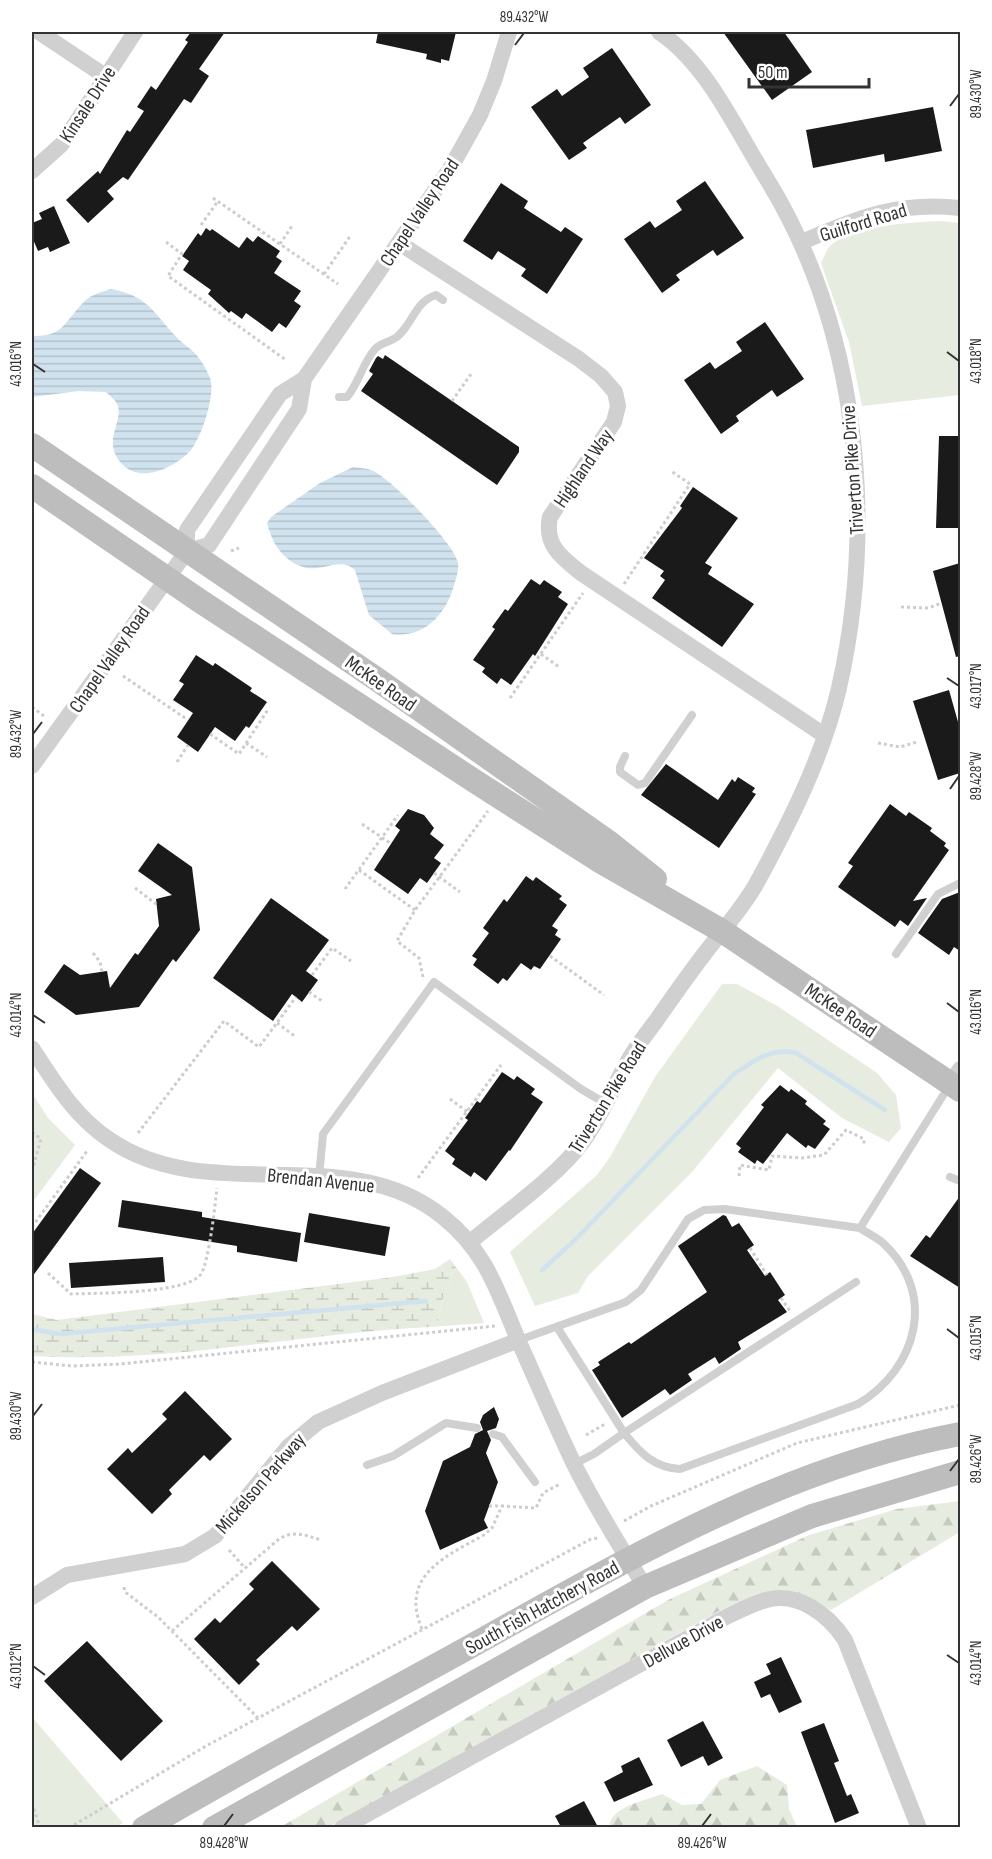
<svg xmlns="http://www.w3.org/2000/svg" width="992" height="1859" font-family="'Sofia Sans Condensed',sans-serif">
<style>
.green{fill:#e6ecdf}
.forest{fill:url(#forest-firs)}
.wetland{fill:url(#wetland-marsh)}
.water{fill:url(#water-rules)}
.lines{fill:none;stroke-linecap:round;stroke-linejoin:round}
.stream{stroke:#cfe2ee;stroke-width:4.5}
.building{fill:#1a1a1a}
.path{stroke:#cdcdcd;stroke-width:3;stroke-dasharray:3 3;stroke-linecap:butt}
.service{stroke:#d0d0d0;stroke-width:8}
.minor{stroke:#d0d0d0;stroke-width:16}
.secondary{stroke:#bdbdbd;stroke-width:24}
.ticks{fill:none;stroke:#333;stroke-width:2}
.labels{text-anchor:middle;stroke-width:6;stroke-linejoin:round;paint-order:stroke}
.street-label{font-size:20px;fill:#333;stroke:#fff}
.neatline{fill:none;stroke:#333;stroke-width:2}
.ticks-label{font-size:15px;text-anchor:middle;fill:#333}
</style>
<defs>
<pattern id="forest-firs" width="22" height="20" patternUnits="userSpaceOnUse" patternTransform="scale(1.5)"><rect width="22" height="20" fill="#e6ecdf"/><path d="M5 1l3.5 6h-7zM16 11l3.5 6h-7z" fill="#c6cbc0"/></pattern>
<pattern id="wetland-marsh" width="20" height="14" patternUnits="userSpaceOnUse" patternTransform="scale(1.5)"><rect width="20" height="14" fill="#e6ecdf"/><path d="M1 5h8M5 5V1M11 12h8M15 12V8" fill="none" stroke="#c6cbc0"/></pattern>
<pattern id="water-rules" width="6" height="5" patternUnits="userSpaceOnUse" patternTransform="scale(1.5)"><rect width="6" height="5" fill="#cfe2ee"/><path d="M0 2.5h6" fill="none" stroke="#b2c2cd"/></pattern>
</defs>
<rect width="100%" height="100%" fill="#fff"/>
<path class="green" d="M940 221 960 223V395L862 406 849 342 821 263C824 258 826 250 830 246 850 226 913 222 940 221Z
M722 984H737L779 1007 877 1073 896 1095 901 1128 889 1142 842 1118 778 1068 692 1172 588 1276 578 1293 535 1306 510 1252 597 1175 610 1157 655 1077Z
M32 1093 48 1118 75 1145 32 1203Z
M456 1267 467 1282 484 1323 430 1327 439 1319 444 1292Z
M32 1717 123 1823 116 1827H32Z"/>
<path class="forest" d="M960 1501V1535L958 1533 831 1610 807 1596 760 1594 721 1610 329 1827 279 1828 668 1600 809 1535 897 1509Z
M757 1766 787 1785 789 1809 797 1827H609C611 1806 645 1801 662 1794L682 1805 701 1804 720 1780Z"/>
<path class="wetland" d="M450 1259 456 1267 444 1292 439 1319 430 1327C297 1334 165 1364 32 1356V1314L57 1320 393 1277 435 1269Z"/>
<path class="water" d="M111 289C142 295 150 306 169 329 185 349 198 348 210 378 216 394 201 439 190 451 175 467 143 483 124 466 100 443 123 424 118 406 116 400 110 396 106 392L79 391 32 397V336C65 337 64 321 85 301 92 294 102 292 111 289Z
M353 467C358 468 366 468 371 470 390 477 454 543 458 563 459 571 456 578 454 585 447 613 424 639 392 634L369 615 355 570C336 553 317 582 288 559 276 549 271 538 267 523L271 517 320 483Z"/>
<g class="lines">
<path class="stream" d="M542 1270 575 1240 734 1074C754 1061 771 1047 796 1053L885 1110
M32 1329 60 1334 426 1301"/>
</g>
<path class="building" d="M191 32H225L199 69 209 76 191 103 184 99 128 180 123 177 107 191 114 199 88 223 66 200 98 171 100 174 127 130 130 132 144 111 137 107 151 86 156 90 188 42 185 40Z
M378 32H456L449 61 441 59V63L426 59 427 54 376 43Z
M723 32H784L812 72 772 100Z
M612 48 651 105 625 124 620 117 583 143 587 148 569 160 531 107 557 89 562 96 589 77 583 68Z
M933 107 942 151 885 162 884 154 813 168 806 130Z
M705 181 744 238 717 256 713 250 676 275 680 280 662 293 624 239 650 221 655 228 682 210 676 201Z
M501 183 528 201 524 208 561 232 565 227 583 239 547 294 521 276 526 269 498 251 492 260 463 241Z
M54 206 70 243 50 252 48 247 38 251 32 237V223L42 219 39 213Z
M206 228 210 231 212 229 239 248 247 237 253 242 258 236 280 251 276 257 282 261 274 273 301 291 294 301 301 306 286 328 279 323 272 332 246 313 242 319 231 311 229 313 208 294 211 290 183 270 189 261 182 256 198 233 201 236Z
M765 322 804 379 777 397 772 390 736 416 739 421 721 434 684 380 710 362 715 369 742 351 736 342Z
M385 355 519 447V452L497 485 361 391 373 374 369 371 376 358 378 356 383 359Z
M939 436H960V528H936Z
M693 487 738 518 705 563 712 567 708 574 754 604 722 647 652 598 665 580 660 576 664 571 644 558 682 508 680 506Z
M960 563V656L956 657 933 571Z
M531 579 540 585 544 580 562 592 558 597 568 604 535 656 533 654 511 685 501 678 497 684 482 672 485 668 473 660 495 629 492 627 505 609 508 611Z
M196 655 213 666 215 663 252 688 250 691 267 702 249 728 246 726 235 741 215 727 198 752 177 737 193 713 173 700 184 684 179 681Z
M949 690 960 729V773L938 780 913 701Z
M666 764 718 800 732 779 735 782 738 777 755 788 752 792 756 794 719 848 641 795Z
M890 804 906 816 909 812 932 828 930 831 946 843 944 846 949 850 913 901 927 898 908 926 900 920 895 927 838 887 853 866 848 863Z
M408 809 424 815 434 828 430 834 444 845 434 858 441 863 427 883 420 878 408 894 374 870 400 830 395 826Z
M158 843 192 867 200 930 176 962 173 959 139 1007 76 1015 44 992 64 964 80 975 107 971 110 988 135 953 138 955 159 926 156 899 172 895 138 871Z
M526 876 533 881 536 877 562 896 559 899 567 905 552 926 558 930 555 935 561 939 540 969 534 966 531 970 521 963 507 981 503 978 498 984 473 965 477 959 472 956 489 933 483 928 504 899 507 902Z
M960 892V951L954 947 949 955 918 933 942 899Z
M271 898 329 940 306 971 318 980 302 1002 292 994 273 1021 213 978Z
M502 1072 514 1080 517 1076 535 1089 531 1094 543 1102 510 1151 509 1150 486 1181 474 1172 471 1177 452 1164 455 1159 445 1151 468 1120 465 1118 477 1101 480 1103Z
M780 1085 789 1092 791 1089 807 1101 805 1104 826 1121 823 1124 830 1129 815 1149 808 1145 806 1148 787 1133 763 1164 757 1160 755 1164 738 1152 741 1148 736 1144 764 1107 761 1105Z
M80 1168 101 1183 32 1277V1234Z
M960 1196V1288L910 1256 926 1235 930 1238Z
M122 1200 202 1212V1217L301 1233 297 1262 237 1252V1246L118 1227Z
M309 1213 390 1227 385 1256 304 1242Z
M723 1215 726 1216 732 1227 739 1223 754 1245 747 1250 765 1276 770 1272 785 1295 778 1300 787 1312 738 1342 741 1349 719 1364 715 1357 688 1374 692 1380 670 1395 665 1389 622 1418 592 1370 600 1365 598 1362 629 1342 631 1344 707 1292 678 1246Z
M163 1257 165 1282 71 1288 69 1263Z
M185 1391 232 1439 210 1461 204 1455 169 1490 172 1494 152 1514 107 1469 128 1448 132 1453 167 1419 162 1414Z
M494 1407 499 1419 496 1428 487 1431 491 1440 486 1453 498 1482 484 1520 488 1528 440 1550 425 1511 443 1461 470 1447 475 1434 483 1430 480 1422 483 1415Z
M272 1561 320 1609 297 1631 292 1626 256 1660 260 1664 239 1685 194 1639 215 1618 220 1623 254 1589 249 1584Z
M87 1641 163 1721 121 1761 44 1681Z
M781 1657 802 1702 779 1713 770 1694 761 1698 754 1682 771 1674 766 1664Z
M703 1721 723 1758 708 1766 703 1756 681 1767 667 1740Z
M824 1723 839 1761 834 1763 847 1796 851 1794 859 1813 835 1823 801 1732Z
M639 1757 653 1785 614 1802 604 1782 623 1772 621 1766Z
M584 1801 598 1827H561L555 1816Z"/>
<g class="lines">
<path class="path" d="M213 198 338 284
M201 225 218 201
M166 242 182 254 168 276 286 360
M280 244 292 226
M324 274 351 235
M452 401 471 374
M231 551 239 548
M624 584 690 484 671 471
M901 607 928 608 942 603
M541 654 559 667
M123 676 188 720
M510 698 583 593
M32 707 44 716
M210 734 239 754 269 708
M246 743 267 757
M878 743 900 747 917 742
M177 762 188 745
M362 824 390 843
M359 870 415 910
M434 873 460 892
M135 888 156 904
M345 889 398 815
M93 953 100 962 102 972
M550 956 604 995
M312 975 332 948 351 961
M423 977 419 958 397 941 415 910 488 811
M309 992 322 1001
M277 1023 296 1037
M450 1099 469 1113
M32 1132 41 1139 32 1171
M138 1133 224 1021 259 1047 296 997
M739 1176 740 1165 769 1170 772 1156 802 1158 824 1155 846 1130 864 1139V1145
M418 1178 501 1065
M32 1227 87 1151
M750 1248 767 1275
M48 1273 71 1294C96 1293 188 1294 201 1274 209 1261 215 1206 217 1188
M781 1298 790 1311
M32 1362 72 1366 120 1364 495 1326
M586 1435 605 1424
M489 1506H502
M624 1521 651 1506 797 1443 960 1405
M229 1550 245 1568
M124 1587 125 1592 158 1617 258 1718
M422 1629C399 1576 446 1556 484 1535L492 1528 502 1506 536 1508 543 1493 560 1484
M172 1631 279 1539C294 1530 305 1535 321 1540
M32 1803 40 1828
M69 1828 206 1746 591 1539 599 1538"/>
<path class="service" d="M339 397H347C359 383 362 364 375 349 381 342 393 342 399 335 413 322 416 301 436 295L443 300
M625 756 620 767V772L638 785 645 783 692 715
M896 954 938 894 960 883
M319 1177 323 1134 434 982 581 1089 605 1103
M950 1177 960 1181
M557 1327 624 1433 856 1282
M519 1340 626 1302 641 1290 688 1219 704 1210 725 1209 860 1228
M493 1434 502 1437 535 1482
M574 1464 594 1454 624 1433C640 1452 653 1468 680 1469L858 1404C917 1369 938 1294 883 1243 876 1237 867 1233 860 1228L949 1086
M367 1465 393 1456 446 1423 477 1428"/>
<path class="minor" d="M39 32 105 76
M32 171 62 144 135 32
M802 242C859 218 897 201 960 208
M399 243 579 359 601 376 615 392 618 406 614 422 550 517C544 545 561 557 581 573L824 735
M187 551 209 545 299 409 304 379
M32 766 187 551V530L280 394 304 379 450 169 480 115 494 81 509 32
M32 1048C54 1082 75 1117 110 1140 209 1208 348 1139 443 1217 487 1252 498 1293 519 1342 537 1382 554 1422 573 1462 594 1505 620 1546 645 1587
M951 1083 960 1069
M470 1242C505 1213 558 1176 584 1140 602 1115 613 1087 628 1061 636 1047 646 1034 656 1021 672 998 688 975 705 953 722 931 741 910 755 886 789 824 823 757 839 688 877 519 858 325 765 176 735 128 707 64 659 32
M32 1597 67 1575 185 1554 215 1536 288 1447 318 1422 382 1393 519 1340
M342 1828 726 1617C739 1611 752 1604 766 1600 798 1591 829 1615 845 1640L919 1828"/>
<path class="secondary" d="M32 445 375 678 610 843 655 879
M32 486 200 601 476 782 598 860 722 931 960 1090
M144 1828C249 1766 357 1709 464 1650 622 1562 780 1468 960 1434
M214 1828 645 1587 812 1516 960 1472"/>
</g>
<path class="ticks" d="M515 45 524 33M950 106 959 94M947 352 959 361M33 364 45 372M947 678 959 686M33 734 42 722M950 789 959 776M947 1003 959 1012M33 1015 45 1023M947 1329 959 1338M33 1416 42 1404M950 1471 959 1459M947 1655 959 1663M33 1666 45 1675M224 1826 233 1814M702 1826 711 1814"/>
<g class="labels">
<g class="street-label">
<text transform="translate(87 104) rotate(-57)" y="7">Kinsale Drive</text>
<text transform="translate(419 212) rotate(-56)" y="7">Chapel Valley Road</text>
<text transform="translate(863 222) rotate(-17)" y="7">Guilford Road</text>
<text transform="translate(583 468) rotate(-56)" y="7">Highland Way</text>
<text transform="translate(852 470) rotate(-94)" y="7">Triverton Pike Drive</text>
<text transform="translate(109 659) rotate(-55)" y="7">Chapel Valley Road</text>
<text transform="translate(381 683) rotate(35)" y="7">McKee Road</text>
<text transform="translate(841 1010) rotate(34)" y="7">McKee Road</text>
<text transform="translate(607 1097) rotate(-58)" y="7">Triverton Pike Road</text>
<text transform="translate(321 1180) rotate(6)" y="7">Brendan Avenue</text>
<text transform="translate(260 1483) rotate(-49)" y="7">Mickelson Parkway</text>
<text transform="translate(542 1607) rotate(-29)" y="7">South Fish Hatchery Road</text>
<text transform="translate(683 1641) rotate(-29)" y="7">Dellvue Drive</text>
</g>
</g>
<rect width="992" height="1859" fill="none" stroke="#ffffff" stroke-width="66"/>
<path d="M749 78v9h120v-9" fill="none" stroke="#333333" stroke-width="3"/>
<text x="758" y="78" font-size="18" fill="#333333" stroke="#ffffff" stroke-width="4.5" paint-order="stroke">50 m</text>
<rect x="33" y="33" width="926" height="1793" class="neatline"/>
<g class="ticks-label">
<text x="524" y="22">89.432°W</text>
<text transform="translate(976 94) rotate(-90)" y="5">89.430°W</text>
<text transform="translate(976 361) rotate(-90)" y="5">43.018°N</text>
<text transform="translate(16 364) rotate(-90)" y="5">43.016°N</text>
<text transform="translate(976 686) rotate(-90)" y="5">43.017°N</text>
<text transform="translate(16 734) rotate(-90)" y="5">89.432°W</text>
<text transform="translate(976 776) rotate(-90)" y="5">89.428°W</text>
<text transform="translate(976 1012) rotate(-90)" y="5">43.016°N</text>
<text transform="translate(16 1015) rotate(-90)" y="5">43.014°N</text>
<text transform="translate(976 1338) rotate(-90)" y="5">43.015°N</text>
<text transform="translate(16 1416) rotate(-90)" y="5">89.430°W</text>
<text transform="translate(976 1459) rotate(-90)" y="5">89.426°W</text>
<text transform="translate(976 1663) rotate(-90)" y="5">43.014°N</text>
<text transform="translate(16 1666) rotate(-90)" y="5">43.012°N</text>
<text x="224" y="1848">89.428°W</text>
<text x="702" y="1848">89.426°W</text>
</g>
</svg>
